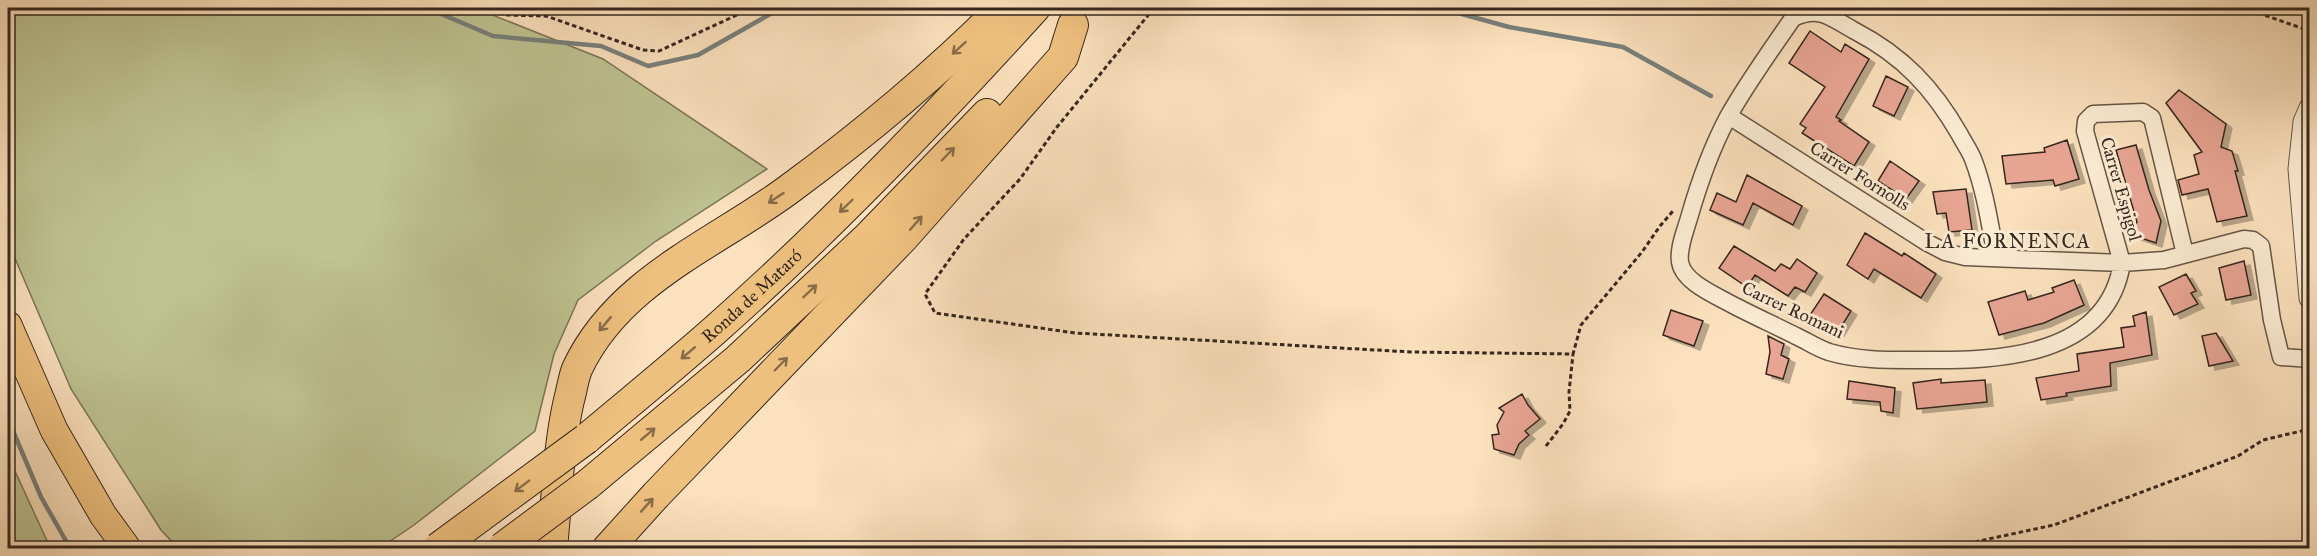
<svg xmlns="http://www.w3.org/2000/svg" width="2317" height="556" font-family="'IM FELL Great Primer',serif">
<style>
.green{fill:#bec391;stroke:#7a7558;stroke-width:1.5}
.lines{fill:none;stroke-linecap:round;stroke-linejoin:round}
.stream{stroke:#77807c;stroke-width:4.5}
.building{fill:#e8a594;stroke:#35271e;stroke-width:1.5;filter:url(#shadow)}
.minor-casing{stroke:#665646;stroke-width:19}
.tertiary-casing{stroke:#665646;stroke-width:23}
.primary-casing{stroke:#35271e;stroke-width:29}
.motorway-casing{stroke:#35271e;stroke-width:32}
.path{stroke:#35271e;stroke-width:3;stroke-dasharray:4.5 3;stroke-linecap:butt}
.minor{stroke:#fcecd4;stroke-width:16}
.tertiary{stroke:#fcecd4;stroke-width:21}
.primary{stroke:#eec07e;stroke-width:27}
.motorway{stroke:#eec07e;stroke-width:30}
.motorway-bridge-casing{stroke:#35271e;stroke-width:32;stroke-linecap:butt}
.motorway-bridge{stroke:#eec07e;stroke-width:30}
.oneway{stroke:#886c49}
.labels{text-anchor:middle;stroke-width:6;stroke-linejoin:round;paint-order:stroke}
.street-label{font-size:18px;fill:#35271e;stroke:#fcecd4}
.neighbourhood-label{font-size:20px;letter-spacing:1.5px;fill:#35271e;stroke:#fcecd4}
</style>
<defs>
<filter id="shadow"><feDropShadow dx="6" dy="4" stdDeviation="0" flood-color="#0004"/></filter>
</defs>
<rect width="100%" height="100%" fill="#fbe1bd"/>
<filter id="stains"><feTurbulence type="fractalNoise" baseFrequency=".00333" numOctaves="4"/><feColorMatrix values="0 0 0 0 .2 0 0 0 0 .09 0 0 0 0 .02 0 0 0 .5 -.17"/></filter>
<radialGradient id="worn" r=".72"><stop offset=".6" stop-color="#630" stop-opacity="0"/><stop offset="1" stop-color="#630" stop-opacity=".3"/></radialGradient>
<path class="green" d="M8 8H475L603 59 767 169 656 241 578 300 554 354 535 431 414 525 380 548H178L161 530 71 389 8 242Z
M8 456 48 543 51 548H8Z"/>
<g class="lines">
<path class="stream" d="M427 8 493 36 601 46 648 66 698 55 781 8
M1440 8 1509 27 1623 47 1711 96
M8 419 41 497 70 548"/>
</g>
<path class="building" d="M1810 31 1841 52 1845 44 1869 59 1836 117 1841 120 1839 121 1869 142 1854 166 1802 133 1806 128 1800 124 1825 87 1789 63Z
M1886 76 1908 87 1894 116 1873 106Z
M2179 90 2226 124 2221 147 2232 151 2238 171H2235L2247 216 2217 222 2208 189 2182 195 2178 180 2199 174 2194 155 2202 152 2166 103Z
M2067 140 2079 179 2055 186 2053 180 2006 184 2002 156 2045 152 2044 148Z
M2136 145 2149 190 2161 221 2156 243 2132 235 2137 222 2116 150Z
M1890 161 1919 181 1906 199 1878 181Z
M1747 175 1802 206 1793 225 1753 203 1743 225 1710 210 1717 193 1736 202Z
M1966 189 1972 230 1949 232 1946 213 1937 214 1933 192Z
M1865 233 1902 256 1904 253 1936 274 1921 298 1874 269 1868 279 1847 265Z
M1734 246 1775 271 1781 264 1790 269 1797 259 1817 273 1805 292 1795 287 1788 296 1755 275 1747 287 1719 268Z
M2244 261 2251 295 2226 300 2219 268Z
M2186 274 2196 291 2191 293 2198 304 2174 315 2159 287Z
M2074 280 2084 305 2044 323 1999 335 1988 302 2025 291 2028 300 2054 292 2052 288Z
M1824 294 1851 311 1838 332 1810 315Z
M1671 310 1703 321 1694 346 1663 335Z
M2146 312 2152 355 2110 363 2111 386 2066 393 2067 396 2041 400 2036 378 2079 371 2077 354 2124 347 2121 328 2135 326 2133 316Z
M2216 333 2233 361 2209 366 2202 336Z
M1768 336 1784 344 1781 355 1789 359 1783 379 1766 374 1770 352Z
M1941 379V383L1985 380 1987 402 1917 409 1913 383Z
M1849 381 1895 388 1893 413 1881 411 1880 402 1847 399Z
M1522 394 1528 405 1540 419 1525 431 1529 435 1519 444 1514 455 1494 449 1492 435 1499 434 1497 425 1504 412 1499 408Z"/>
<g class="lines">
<defs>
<path id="minor" d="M1729 116 1926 242 1945 252 1965 257 2122 263 2164 260 2244 239 2253 240 2261 246 2272 320 2281 357 2310 359
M1996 257C1990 225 1985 190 1973 159 1970 151 1964 143 1960 135 1933 88 1903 56 1855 31 1831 18 1820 5 1793 18 1771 50 1747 83 1728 117 1711 149 1699 183 1689 218 1685 232 1678 248 1680 262 1683 282 1715 295 1731 304 1752 315 1774 325 1796 336 1807 341 1817 348 1829 352 1859 361 1892 360 1923 360 1999 361 2107 357 2122 263L2085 131 2086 121 2093 114 2143 112 2152 118 2185 254"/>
<path id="tertiary" d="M2310 108 2304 122 2299 169 2310 298"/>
<path id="primary" d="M8 325 54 430 103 515 127 548"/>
<g id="motorway">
<path id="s1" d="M586 439C629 403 673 367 715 330 828 230 933 120 1035 8"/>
<path d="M587 485 738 359 868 237 987 114"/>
<path d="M552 548C557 499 558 448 569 400 572 390 573 379 577 369 618 281 713 245 788 190 863 135 936 74 1002 8"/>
<path d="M608 548 656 495 904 237 1063 57 1073 25"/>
</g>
</defs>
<use href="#minor" class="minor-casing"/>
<use href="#tertiary" class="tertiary-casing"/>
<use href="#primary" class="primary-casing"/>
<use href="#motorway" class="motorway-casing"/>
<path class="path" d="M477 8 506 15 546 16 643 50 659 51 752 8
M1154 8 1057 127 1020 179 964 239 925 294 935 313 1075 333 1411 352 1573 354 1581 325 1642 252 1660 226 1673 211
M2244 8 2310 31
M1546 446 1563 424 1570 411 1569 392 1573 354
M1953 548 1979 541 2054 525 2238 456 2263 440 2310 429"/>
<use href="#minor" class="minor"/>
<use href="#tertiary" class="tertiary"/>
<use href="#primary" class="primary"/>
<use href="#motorway" class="motorway"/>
<defs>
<path id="motorway-bridge" d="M438 548 586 439
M502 548 587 485"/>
</defs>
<use href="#motorway-bridge" class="motorway-bridge-casing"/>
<use href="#motorway-bridge" class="motorway-bridge"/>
</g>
<defs><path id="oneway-shaft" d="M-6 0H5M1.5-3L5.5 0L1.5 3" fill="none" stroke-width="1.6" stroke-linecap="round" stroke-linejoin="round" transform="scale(1.5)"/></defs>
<g class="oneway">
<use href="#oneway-shaft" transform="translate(959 48) rotate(138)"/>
<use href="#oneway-shaft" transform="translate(948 154) rotate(-46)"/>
<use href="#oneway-shaft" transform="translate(776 198) rotate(147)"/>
<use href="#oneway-shaft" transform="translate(846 206) rotate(136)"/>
<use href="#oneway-shaft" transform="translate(916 223) rotate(-49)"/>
<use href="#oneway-shaft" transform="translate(810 291) rotate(-43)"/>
<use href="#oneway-shaft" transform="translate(605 324) rotate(130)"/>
<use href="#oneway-shaft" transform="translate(688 353) rotate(140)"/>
<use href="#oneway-shaft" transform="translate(781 364) rotate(-46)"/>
<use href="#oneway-shaft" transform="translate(648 434) rotate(-40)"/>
<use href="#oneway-shaft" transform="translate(522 486) rotate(143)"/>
<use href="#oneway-shaft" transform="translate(647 505) rotate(-48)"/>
</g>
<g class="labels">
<g class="street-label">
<text transform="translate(1860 176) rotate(32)" y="6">Carrer Fornolls</text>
<text transform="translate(2121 189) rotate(74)" y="6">Carrer Espigol</text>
<text dy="6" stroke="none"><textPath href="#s1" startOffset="219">Ronda de Mataró</textPath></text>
<text transform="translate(1793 310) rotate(25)" y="6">Carrer Romani</text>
</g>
<g class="neighbourhood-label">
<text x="2008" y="248">LA FORNENCA</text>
</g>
</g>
<rect width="2317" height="556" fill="none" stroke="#fbe1bd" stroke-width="30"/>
<rect x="9" y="9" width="2299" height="538" fill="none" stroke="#35271e" stroke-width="3"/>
<rect x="15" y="15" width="2287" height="526" fill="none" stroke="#35271e" stroke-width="1.5"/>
<rect width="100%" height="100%" filter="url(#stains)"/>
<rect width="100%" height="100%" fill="url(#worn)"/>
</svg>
